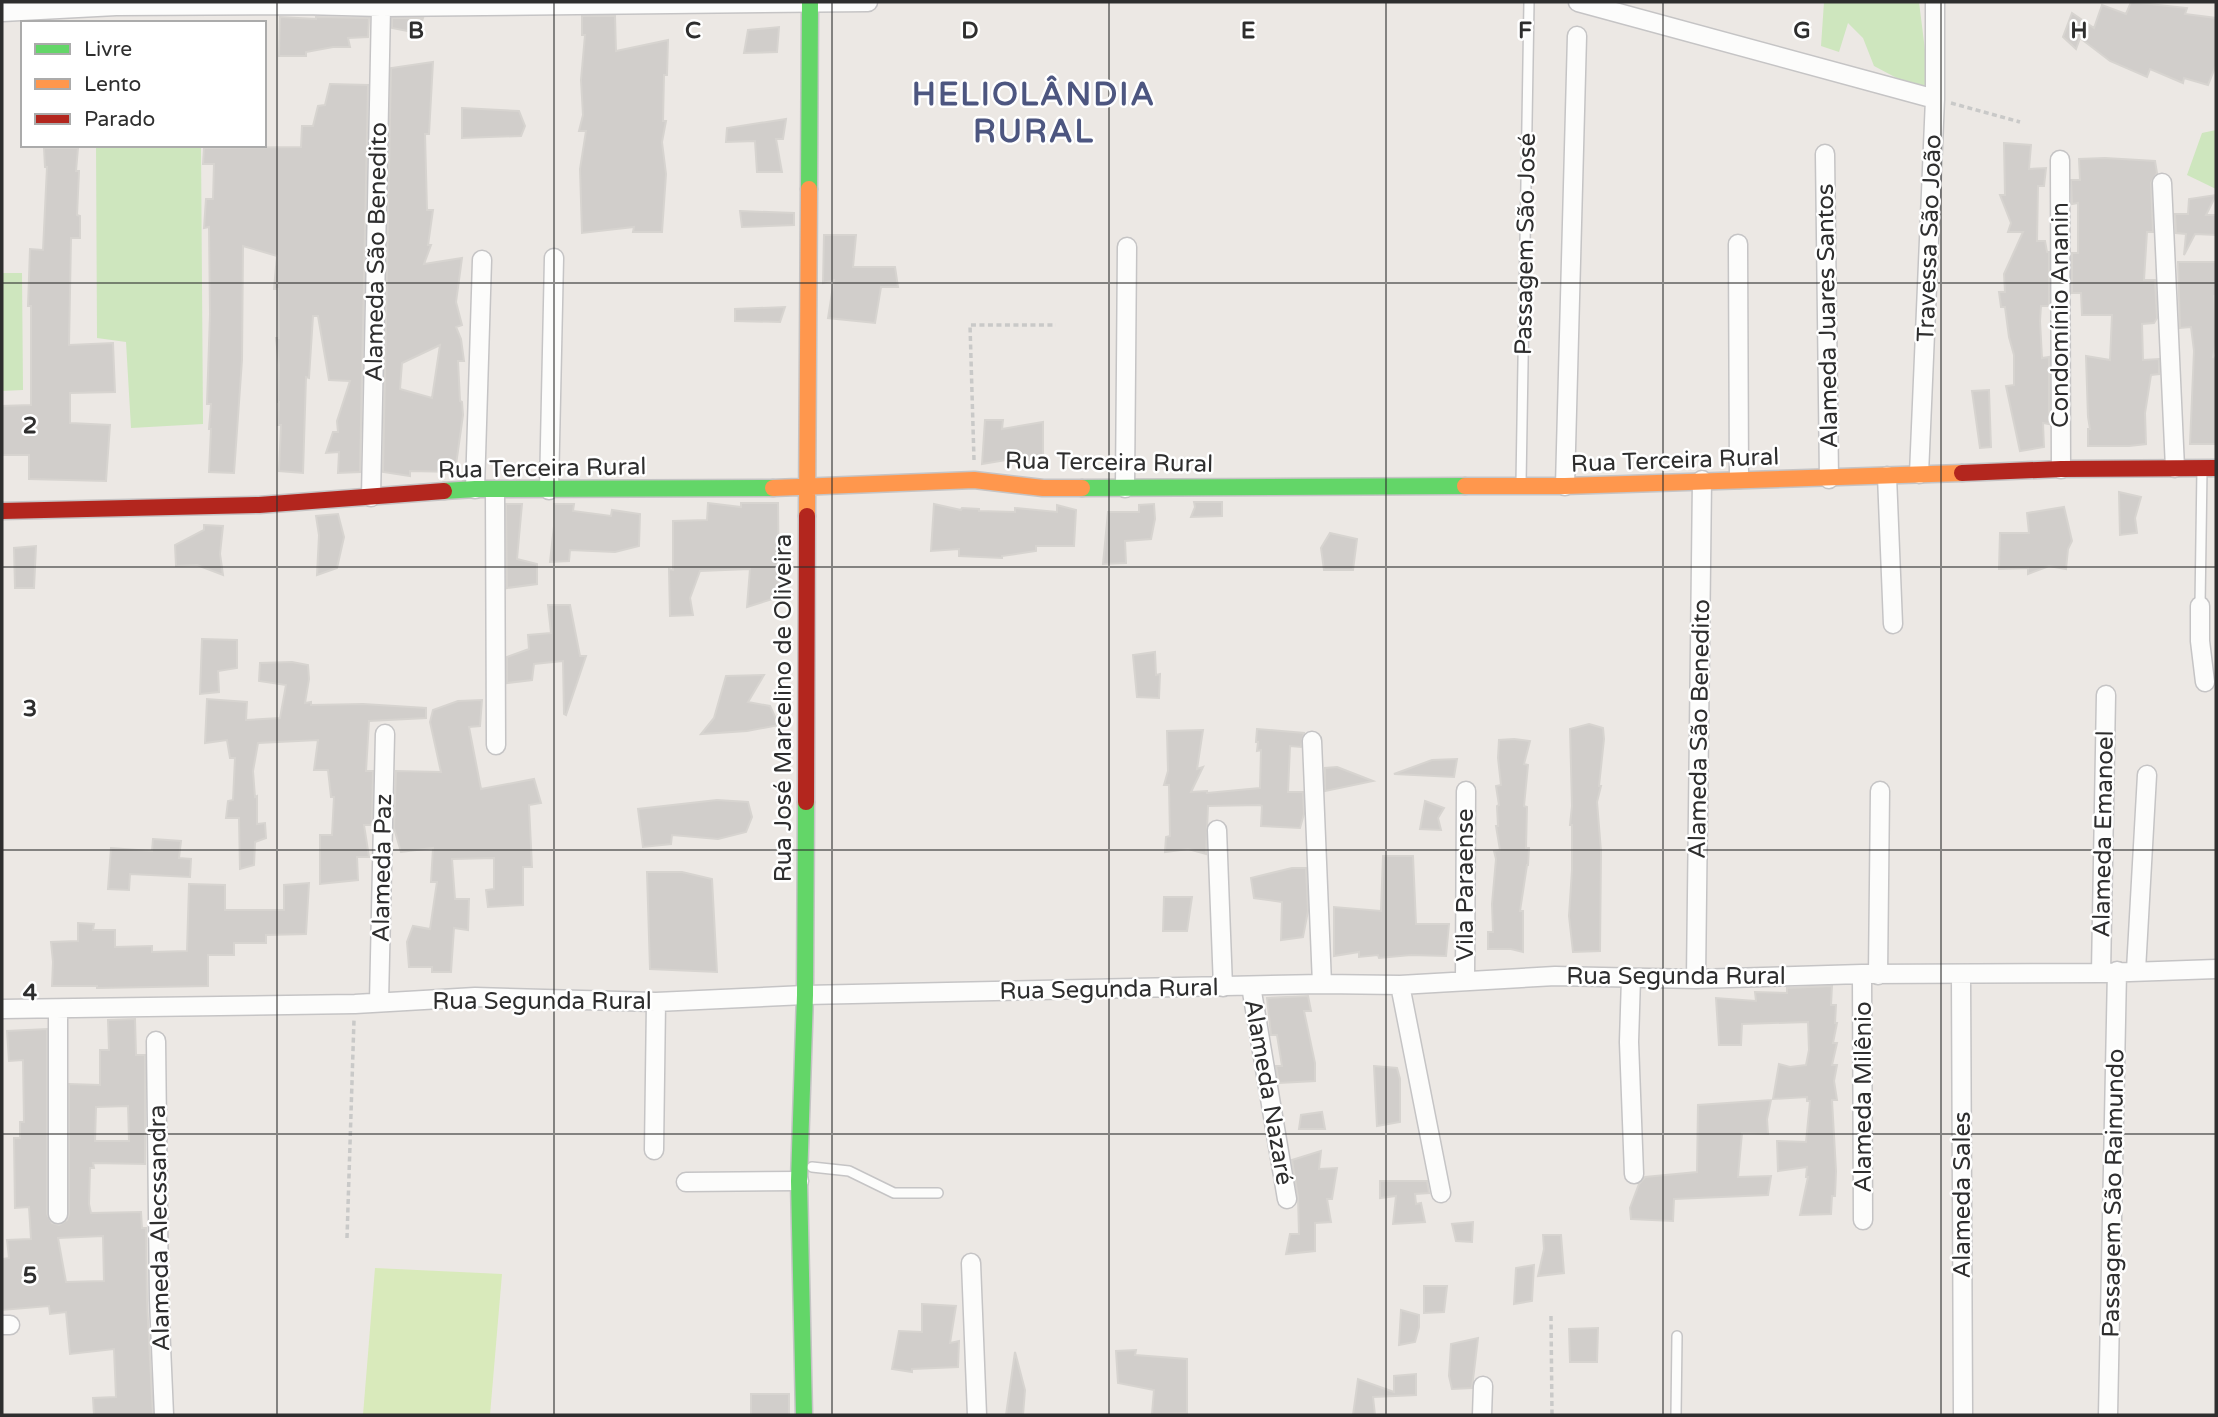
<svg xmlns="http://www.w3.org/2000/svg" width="2218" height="1417" font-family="'Varela Round',sans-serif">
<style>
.green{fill:#cee6be}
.pitch{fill:#d9eabb}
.building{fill:#d1cecb;stroke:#d7d4d0;stroke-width:2;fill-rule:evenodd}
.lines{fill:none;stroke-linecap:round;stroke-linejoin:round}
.lane-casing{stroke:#c5c4c5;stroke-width:12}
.street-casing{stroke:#c5c4c5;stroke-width:21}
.fast-casing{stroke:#c5c4c5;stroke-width:19}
.slow-casing{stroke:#c5c4c5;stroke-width:19}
.jam-casing{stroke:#c5c4c5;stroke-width:19}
.path{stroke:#c9c9c8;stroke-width:3.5;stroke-dasharray:5 3.5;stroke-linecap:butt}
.lane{stroke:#fcfcfb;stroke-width:9}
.street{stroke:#fcfcfb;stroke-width:18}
.fast{stroke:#63d668;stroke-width:16}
.slow{stroke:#ff974d;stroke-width:16}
.jam{stroke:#b3261e;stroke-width:16}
.grid{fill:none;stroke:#2e2e2e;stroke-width:2;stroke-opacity:0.55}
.labels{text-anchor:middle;stroke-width:5;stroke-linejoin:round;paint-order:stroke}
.street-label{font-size:24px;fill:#2e2e2e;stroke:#fff}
.district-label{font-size:32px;font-weight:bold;letter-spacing:2px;fill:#4d5680;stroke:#fff}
.grid-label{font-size:23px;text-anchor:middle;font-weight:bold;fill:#2e2e2e;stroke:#fff;stroke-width:5;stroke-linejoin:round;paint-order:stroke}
</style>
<rect width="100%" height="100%" fill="#ece8e4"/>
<path class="green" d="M1824 2H1919L1930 90 1908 84 1874 66 1863 38 1848 23 1839 52 1821 46Z
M2216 130V189L2187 175 2202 133Z
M96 145H201L203 424 131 428 126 342 97 338Z
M2 273H22L23 390 2 391Z"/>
<path class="pitch" d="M375 1268 502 1274 490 1415H363Z"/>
<path class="building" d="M2131 2 2187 8 2185 14 2216 18V65L2208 85 2184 78 2183 83 2150 69 2147 77 2110 61 2080 38 2076 49 2063 37 2072 13 2094 28 2102 5 2126 14Z
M582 16H615L616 51 668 40 667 75H664L663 121H666L662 142 666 174 662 232H633L634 227 582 233 580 169 586 131H579L583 115 581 80 585 35H582Z
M280 17 316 19V17L369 18 368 37 348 38 350 47H333L306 52V56H279Z
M392 18H423L418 33 392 28Z
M779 27 777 52 744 53 748 30Z
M433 62 429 134H425L427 210H433L428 245H431L424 264 462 258 456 302 462 325 456 327 461 339 464 361H458L460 401 462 402 463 415 455 472 410 471V476L383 472 391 68ZM440 345 432 398 400 389 402 363Z
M330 84 368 85 360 472 338 473 339 452 326 453 333 432H338L337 421 350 381 329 380 318 316H313L309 378 306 377 303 473 279 471 281 425H278L279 402H278L279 365 276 338H279L278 289H274L277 256 243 246 242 360 234 473 209 472 211 429H209L211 404H207L210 314 209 227 204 228 206 199H213L214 164H203L204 148 301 147 302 126H313L318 106 325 105Z
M462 108 519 111 525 126 521 136 462 138Z
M786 119 783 139H776L782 172H757L755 141 726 142 727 128Z
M2004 143 2031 145 2029 169 2046 168 2044 186H2038L2037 241H2045L2047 252H2049V306H2041L2040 321 2042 358 2049 357V424L2043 423 2044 447 2020 451 2006 386 2014 385V355L2009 337 2005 307H2001L1999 292H2005L2004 274 2023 232H2008L2011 223 2000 195H2005Z
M44 148H78L76 171H79L77 215 80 216V238H71L69 345 113 343 115 392 70 393V423L110 425 106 481 29 479V455H2V406L31 405V306H28L30 249 43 250 47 167H45Z
M2105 158 2155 161 2157 173 2151 183 2153 232H2147L2144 280H2155L2157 318 2154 323 2142 324 2143 360 2159 359V374L2151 375 2145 413 2146 444 2129 446H2088V429H2090L2088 417 2086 356 2110 360 2112 315H2082L2081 293H2072V253H2078V203L2072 204 2071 180H2080L2079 159Z
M2216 195 2206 215H2216V235L2195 234 2184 255 2186 234 2176 233 2175 214H2188L2189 199Z
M740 211 794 213V225L742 227Z
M824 235H856L853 267H895L898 287H881L875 323 828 318 834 280 823 283Z
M2178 262H2216V296H2214L2216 342 2213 357 2216 358V444H2190L2194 351 2191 327 2180 328Z
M785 307 780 322 735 321V309Z
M1989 390 1991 447 1980 448 1972 391Z
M985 420H1003L1002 429 1043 422V460L1012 459 982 464Z
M2119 492 2141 497 2135 518 2137 533 2120 535Z
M1194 502H1222V516L1191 517 1195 507Z
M708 503 741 507V503H778L779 597 747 607 750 569 700 571 690 598 693 615 670 616 669 569 673 570V521L707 520Z
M506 504H522L517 559 537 564V584L507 588Z
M554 504H574L573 511 611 516 612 510 640 514 639 546 615 552 570 550 569 561 550 562 554 526Z
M934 504 961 510 962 508 979 509V511L1015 512V508L1057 512V505L1076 510 1074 546H1036V551L1002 556V558L959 556V549L931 551Z
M1154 504 1155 519 1151 539 1125 541 1126 563 1103 564 1108 512H1139V505Z
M2064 507 2072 541 2068 549 2066 569 2049 566 2028 574V568L1999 569 2000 533H2029L2027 513Z
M338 514 344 537 337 568 317 575 319 535 316 516Z
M204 525 223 526 220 554 223 575 197 565 176 566 175 545 204 530Z
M1330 533 1357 539 1353 570H1324L1321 548Z
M36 546 34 588H15L14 548Z
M548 605H570L580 656H586L566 715 564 714 563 661 534 664 532 680 507 683V657L529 649 528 635 551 633Z
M202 639 237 640V668L218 671 219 692 200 694Z
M1155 652 1156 675 1160 674 1159 698 1137 697 1133 655Z
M292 662 308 665 309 679 305 703 311 702V705L363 704 426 708V718L369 721 366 771H373L372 825H364L369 857H357L358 880 320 884V835H332L334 797H331L328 770H314L318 740 258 743 253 771 255 797 257 796V824L265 823 266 838 255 842 254 865 240 869 239 818H226L228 801 233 800 235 758H230L227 740 205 743 207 699 247 702 246 720 280 718 286 685 259 681 260 663Z
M764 675 748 702 770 706 779 725 747 731 701 734 714 718 726 676Z
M482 700 480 726 469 727 481 789 534 779 541 803 529 805 532 867H523V905L488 907 486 890 494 889V858L452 859 455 899H469L468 930 454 928 451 972H432V967H409L407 942 413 926 430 929 437 882H431L433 848 401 852 394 828 396 771 441 772 430 722 433 710 458 701Z
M1589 724 1603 728 1604 739 1599 786H1601L1597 802 1601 851 1600 951 1573 952 1569 916 1572 870V825H1570L1572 806 1570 729Z
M1257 729 1304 733 1301 747 1290 746 1288 792H1303L1304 814 1300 828 1261 826 1262 806 1260 805 1208 806 1206 854 1188 849 1165 852 1166 837 1170 836 1169 785H1164L1168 771 1167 731 1203 730 1197 769 1203 767 1191 792 1207 791V793L1260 788 1261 750 1257 751 1258 742H1256Z
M1514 739 1530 741 1524 764 1528 765 1524 806 1527 807 1526 848H1529L1528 865H1527L1520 911H1523V952L1511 949H1488V932H1493L1492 904 1496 859 1494 851 1500 850 1496 826H1498L1497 806 1499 805 1496 786 1501 785 1498 758 1499 740Z
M1457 759 1454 777 1394 774 1432 760Z
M1337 767 1373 781 1325 791V768Z
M717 800 748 802 752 817 746 832 718 839 672 835 671 844 643 847 638 809Z
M1425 801 1444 808 1438 818 1441 830 1420 829Z
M153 839 181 841 179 858 191 859 190 877 130 874 129 890 108 889 111 848 152 851Z
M1383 856H1413L1416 924H1449L1446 956 1411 955 1379 958 1378 955 1359 957V952L1334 956V907L1381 911Z
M1292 868H1306L1308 911 1303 937 1281 940 1282 902 1254 898 1251 878Z
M647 872H682L712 879 717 972 650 969Z
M309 883 306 934 266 935V943H234V955H208V986L97 988V986H52L53 962 51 942 78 941V923L94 924 93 930H115V947L152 946V952L187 951 189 884 225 885V910H284V885Z
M1164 897H1192L1187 931H1163Z
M1832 986 1831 1005H1836L1835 1023H1837L1833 1043H1837L1832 1065H1837L1834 1081 1837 1100H1832L1836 1171 1835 1196H1832L1831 1214 1800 1215 1808 1177H1806L1807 1167 1778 1171 1777 1141 1806 1142 1810 1101H1807V1097L1773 1099 1779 1064 1790 1067 1806 1065 1809 1050 1808 1022 1742 1024 1741 1045H1719L1716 998 1756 1001 1755 992 1787 993V988Z
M1308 996 1311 1011H1304L1315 1063V1081L1279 1083 1276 1066H1282L1277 1035H1271L1267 998Z
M135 1019 136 1055H145V1164L93 1163 94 1168H90L89 1204 91 1213 141 1212 142 1228H146L147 1302 153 1415H94L93 1398 116 1397 114 1349 70 1354 66 1312 50 1314 49 1306 2 1310V1259L9 1258 7 1240 31 1239 29 1207 15 1208 14 1138H20V1122H24L23 1060 9 1061 7 1031 47 1029V1214L52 1223 59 1225 67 1220 69 1214V1084L100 1085V1050H109L108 1020ZM128 1106 129 1141H95L96 1107ZM103 1236 104 1281 66 1282 58 1238Z
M1374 1066 1397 1068 1400 1079V1122L1377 1126Z
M1771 1100 1767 1119 1768 1134 1742 1133 1738 1177 1771 1176 1768 1195 1674 1199 1673 1221 1631 1219 1630 1208 1639 1184 1645 1177 1697 1172 1698 1105Z
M1322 1112 1325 1129H1299L1301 1115Z
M1321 1151 1319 1169 1337 1168 1332 1199H1327L1331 1222 1315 1223V1251L1286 1254 1290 1234H1299L1298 1197 1292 1160Z
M1380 1181H1427L1429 1193 1415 1194 1416 1204 1421 1203 1425 1222 1393 1224 1396 1196 1380 1198Z
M1473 1222 1472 1242 1456 1241 1452 1224Z
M1543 1235H1561L1564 1273 1538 1276 1544 1249Z
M1534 1265 1532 1301 1514 1304 1516 1268Z
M1424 1286H1447L1444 1312 1424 1313Z
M922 1304 956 1306 950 1343 959 1341 958 1367 912 1369V1372L892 1369 899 1331 922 1332Z
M1401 1310 1419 1315V1327L1415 1342 1399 1345Z
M1598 1328 1597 1362H1570L1569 1329Z
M1478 1338 1472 1388 1452 1389 1449 1376 1451 1344Z
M1136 1350 1135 1355 1187 1359V1413L1152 1414 1154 1390 1118 1383 1116 1351Z
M1015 1352 1025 1390 1023 1415H1006Z
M1416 1374V1395L1373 1397 1375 1415H1353L1358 1379 1394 1392V1376Z
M751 1394H789V1415H751Z"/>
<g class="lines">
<defs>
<path id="lane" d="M1521 484 1529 2
M2200 606 2202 469
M812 1167 849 1171 894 1193H938
M1676 1415 1677 1336"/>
<path id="street" d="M1578 2 1935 99
M2 12 116 6 304 5 381 7 868 2
M1825 154 1829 479
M2060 160 2061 469
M2162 183 2175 468
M1738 244 1739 479
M1919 474 1935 99V2
M1887 476 1893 624
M1565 486 1577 36
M1125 488 1127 247
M475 489 482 260
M495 490 496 745
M549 490 554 258
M371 497 381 7
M2200 606V641L2205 682
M1312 741 1322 984
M1217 830 1223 987
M2136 970 2147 775
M2101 973 2106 695
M1862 974 1863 1220
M1878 975 1880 791
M1961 975 1963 1415
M1631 978 1629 1042 1634 1174
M1696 979 1702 480
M1465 980 1466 791
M1400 985 1441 1193
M1251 986 1287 1199
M379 1002 385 734
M2 1009 355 1004 475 997 656 1002 805 995 1322 984 1400 985 1555 976 1696 979 1862 974 2101 973 2216 969
M156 1041 159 1300 164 1415
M654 1150 656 1002
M686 1182 799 1181
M58 1214V1009
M971 1263 977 1415
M2 1325H10
M1482 1415 1483 1386
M2108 1415 2117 971"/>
<path id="fast" d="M809 189 810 2
M1082 488 1465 486
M444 491 475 489 773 488
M804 1415 799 1181 805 995 806 802"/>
<path id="slow" d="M1465 486H1565L1962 473
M773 488 974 480 1043 488H1082
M807 516 809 189"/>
<path id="jam" d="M1962 473 2061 469 2216 468
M2 511 259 505 444 491
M806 802 807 516"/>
</defs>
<use href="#lane" class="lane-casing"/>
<use href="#street" class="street-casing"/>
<use href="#fast" class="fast-casing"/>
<use href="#slow" class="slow-casing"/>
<use href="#jam" class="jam-casing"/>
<path class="path" d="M1951 103 2020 122
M974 460 970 325H1056
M347 1238 354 1020
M1551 1316 1552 1415"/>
<use href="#lane" class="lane"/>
<use href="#street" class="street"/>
<use href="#fast" class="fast"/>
<use href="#slow" class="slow"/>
<use href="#jam" class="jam"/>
</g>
<path class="grid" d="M277 2V1415M554 2V1415M832 2V1415M1109 2V1415M1386 2V1415M1663 2V1415M1941 2V1415M2 283H2216M2 567H2216M2 850H2216M2 1134H2216"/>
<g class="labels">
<g class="street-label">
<text transform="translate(1929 238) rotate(-88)" y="8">Travessa São João</text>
<text transform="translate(1525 244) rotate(-89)" y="8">Passagem São José</text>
<text transform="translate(376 252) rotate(-89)" y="8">Alameda São Benedito</text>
<text transform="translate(2060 315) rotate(-90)" y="8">Condomínio Ananin</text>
<text transform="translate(1827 316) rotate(-91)" y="8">Alameda Juares Santos</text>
<text transform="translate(1675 460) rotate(-2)" y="8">Rua Terceira Rural</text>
<text transform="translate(1109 462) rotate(1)" y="8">Rua Terceira Rural</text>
<text transform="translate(542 468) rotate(-1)" y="8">Rua Terceira Rural</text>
<text transform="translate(783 708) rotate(-90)" y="8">Rua José Marcelino de Oliveira</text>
<text transform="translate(1699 729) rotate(-89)" y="8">Alameda São Benedito</text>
<text transform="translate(2103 834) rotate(-89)" y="8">Alameda Emanoel</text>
<text transform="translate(382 868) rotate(-89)" y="8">Alameda Paz</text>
<text transform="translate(1465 885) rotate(-90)" y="8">Vila Paraense</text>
<text x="1676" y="984">Rua Segunda Rural</text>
<text transform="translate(1109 989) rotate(-1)" y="8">Rua Segunda Rural</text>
<text x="542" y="1009">Rua Segunda Rural</text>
<text transform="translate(1269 1092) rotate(80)" y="8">Alameda Nazaré</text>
<text transform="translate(1863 1097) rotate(-90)" y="8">Alameda Milênio</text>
<text transform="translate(2113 1193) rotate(-89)" y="8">Passagem São Raimundo</text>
<text transform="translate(1962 1195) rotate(-90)" y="8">Alameda Sales</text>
<text transform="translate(159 1228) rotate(-91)" y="8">Alameda Alecssandra</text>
</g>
<g class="district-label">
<text x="1034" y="105">HELIOLÂNDIA<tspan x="1034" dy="37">RURAL</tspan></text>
</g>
</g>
<g class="grid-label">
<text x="416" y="38">B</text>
<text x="693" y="38">C</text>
<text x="970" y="38">D</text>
<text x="1248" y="38">E</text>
<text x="1525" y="38">F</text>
<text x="1802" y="38">G</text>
<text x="2079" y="38">H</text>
<text x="30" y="433">2</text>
<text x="30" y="716">3</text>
<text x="30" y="1000">4</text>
<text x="30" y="1283">5</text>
</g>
<rect width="2218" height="1417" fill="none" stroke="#2e2e2e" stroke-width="7"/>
<rect x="21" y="21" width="245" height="126" fill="#ffffff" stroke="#ababab" stroke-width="2"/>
<rect x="35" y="44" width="35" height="10" fill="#63d668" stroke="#ababab" stroke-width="2"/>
<text x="84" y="56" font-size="21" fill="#2e2e2e">Livre</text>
<rect x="35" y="79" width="35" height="10" fill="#ff974d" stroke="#ababab" stroke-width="2"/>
<text x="84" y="91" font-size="21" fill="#2e2e2e">Lento</text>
<rect x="35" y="114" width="35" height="10" fill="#b3261e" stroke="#ababab" stroke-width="2"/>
<text x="84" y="126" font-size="21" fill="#2e2e2e">Parado</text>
</svg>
